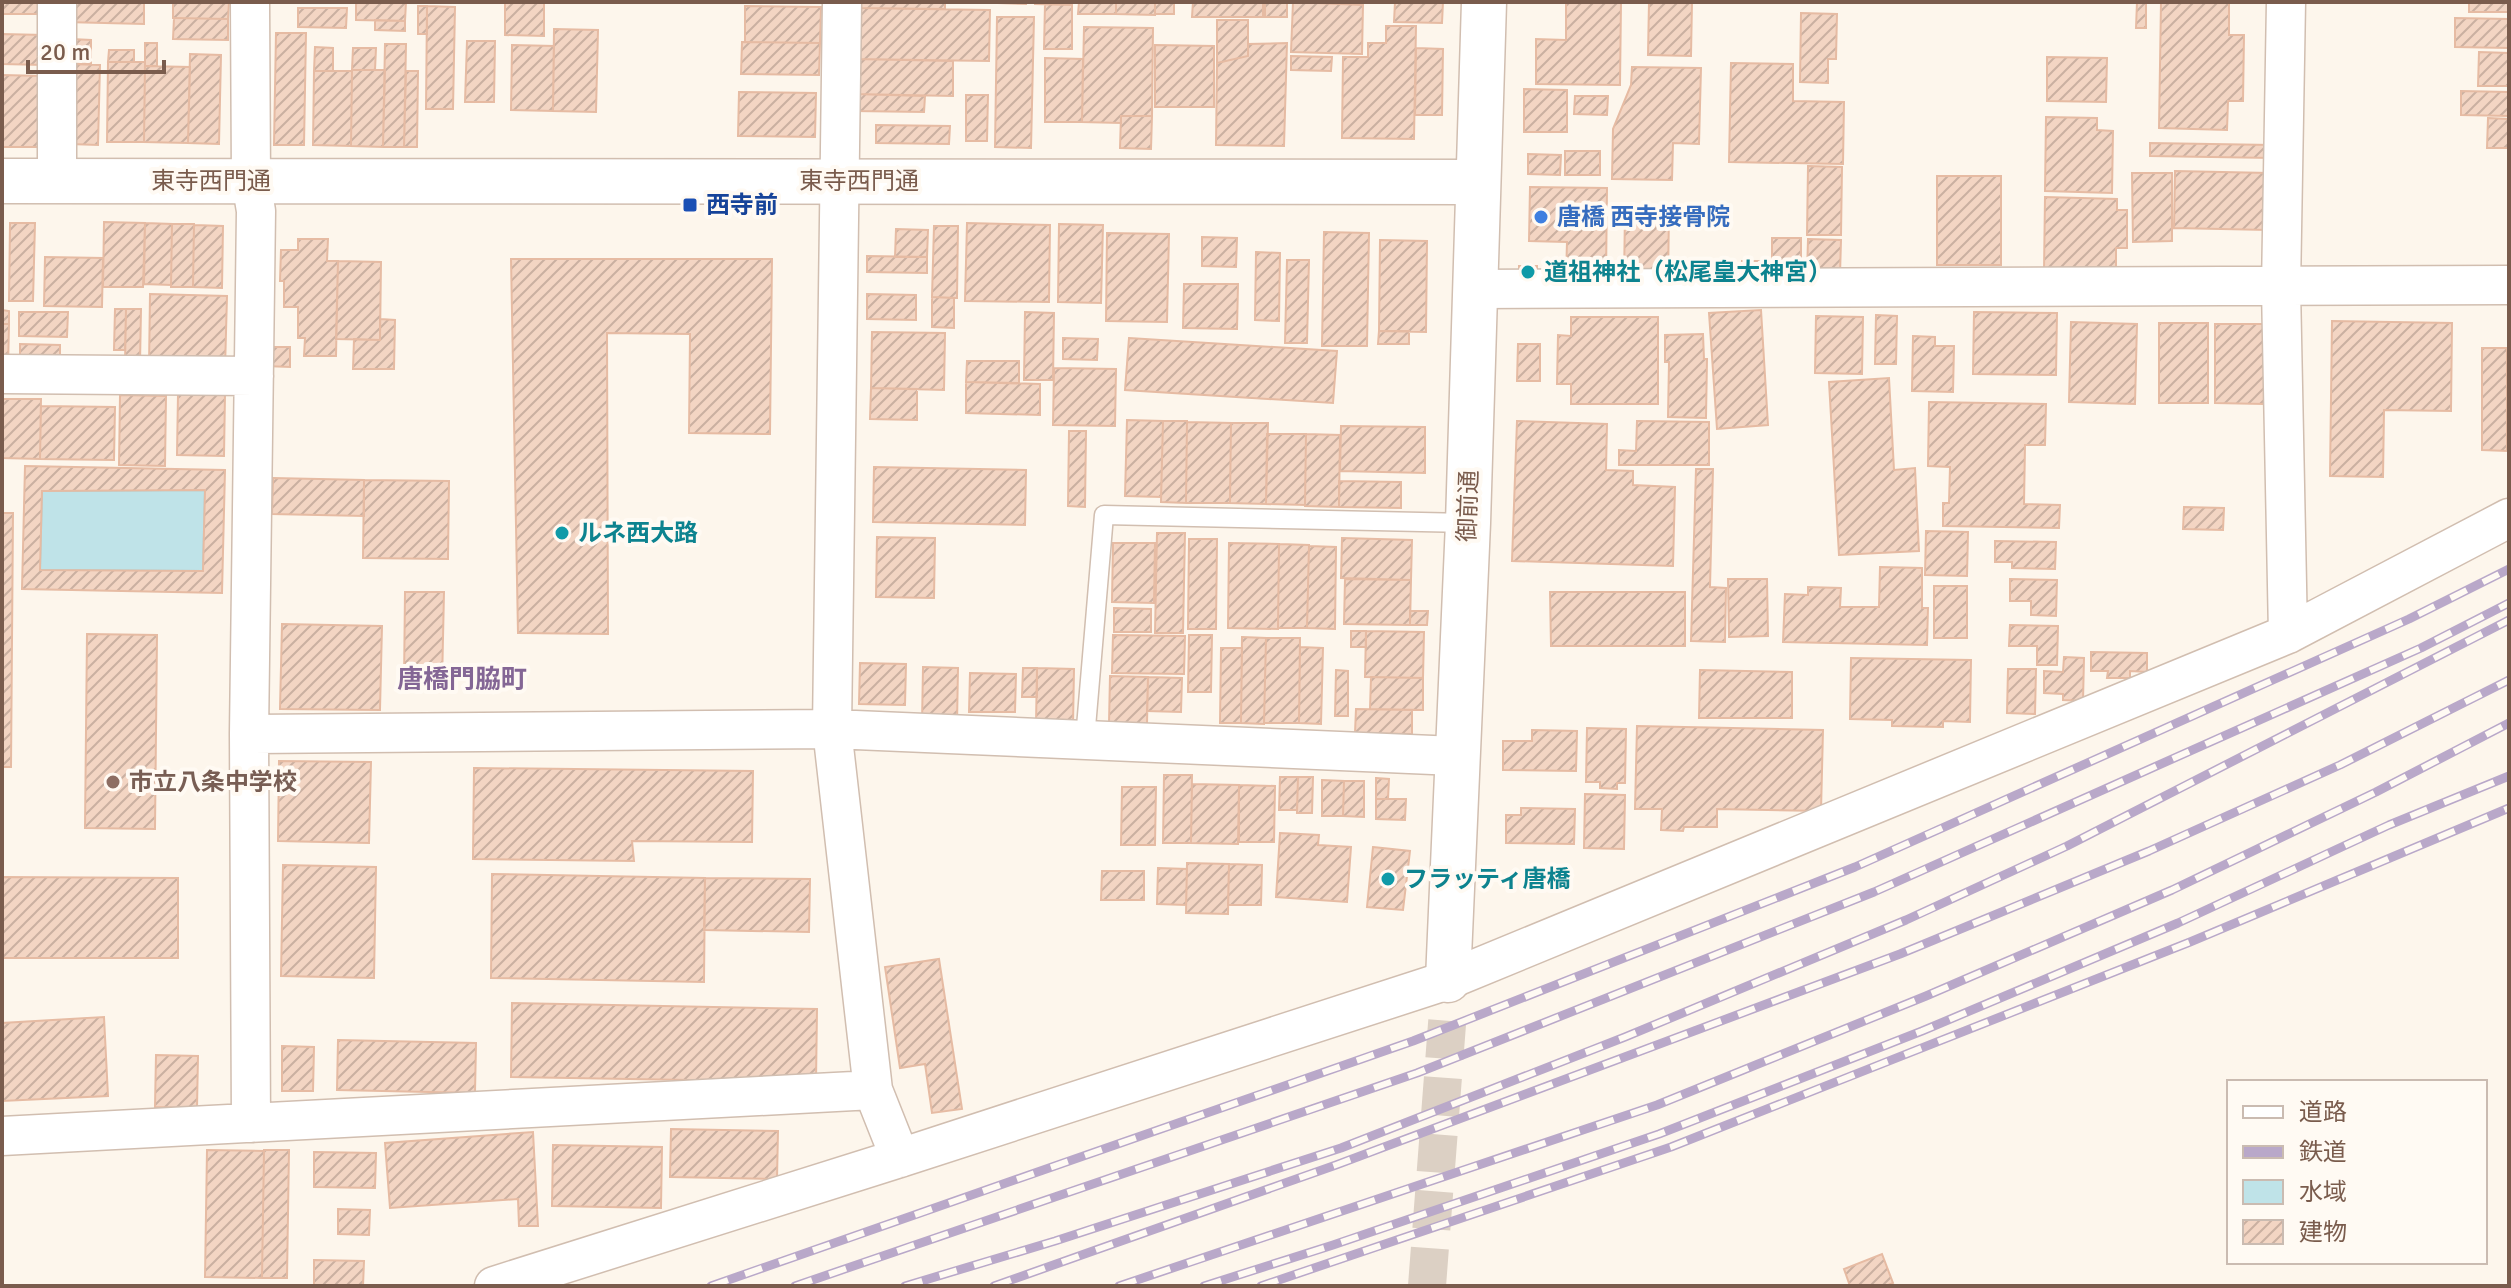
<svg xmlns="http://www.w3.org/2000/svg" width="2511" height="1288" font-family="Signika,'Noto Sans JP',sans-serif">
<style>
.water{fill:#bfe3e8;stroke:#a5d3da;stroke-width:2}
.building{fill:url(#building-hatch);stroke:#e6bba3;stroke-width:2;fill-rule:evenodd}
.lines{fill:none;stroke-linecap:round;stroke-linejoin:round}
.minor-tunnel{stroke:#dcd0c4;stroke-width:38;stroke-dasharray:38 19;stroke-linecap:butt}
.service-casing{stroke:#d1beb0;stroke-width:21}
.minor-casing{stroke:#d1beb0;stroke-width:41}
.tertiary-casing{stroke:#d1beb0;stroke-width:47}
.service{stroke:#fff;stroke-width:18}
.minor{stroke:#fff;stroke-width:38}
.tertiary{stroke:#fff;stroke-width:44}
.rail-casing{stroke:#b9a8c9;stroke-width:9}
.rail{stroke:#fffaf3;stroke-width:6;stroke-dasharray:18;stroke-linecap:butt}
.transit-dot{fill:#1a4fb4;stroke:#fffaf3;stroke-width:3}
.shop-dot{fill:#3f7fe0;stroke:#fffaf3;stroke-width:3}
.culture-dot{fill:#0f9aa8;stroke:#fffaf3;stroke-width:3}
.education-dot{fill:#8d6e63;stroke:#fffaf3;stroke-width:3}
.labels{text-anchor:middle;stroke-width:8;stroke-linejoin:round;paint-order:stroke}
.street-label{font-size:24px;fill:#7a5c4d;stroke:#fffaf3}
.transit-label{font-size:24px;font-weight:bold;fill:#164399;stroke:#fffaf3;text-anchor:start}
.shop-label{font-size:24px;font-weight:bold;fill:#366cbe;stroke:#fffaf3;text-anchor:start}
.culture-label{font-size:24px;font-weight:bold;fill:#0d838f;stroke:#fffaf3;text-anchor:start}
.education-label{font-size:24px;font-weight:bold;fill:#785e54;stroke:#fffaf3;text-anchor:start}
.neighbourhood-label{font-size:26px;font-weight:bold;fill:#846695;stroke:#fffaf3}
</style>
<defs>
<pattern id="building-hatch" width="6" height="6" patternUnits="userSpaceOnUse" patternTransform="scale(2)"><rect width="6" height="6" fill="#f3d5c3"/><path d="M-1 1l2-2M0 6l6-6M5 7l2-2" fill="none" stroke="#cab0a1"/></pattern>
</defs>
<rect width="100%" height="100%" fill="#fdf6ec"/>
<path class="water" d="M205 490 203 571 40 570 42 491Z"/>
<path class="building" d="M2 2H41V14H2Z
M66 2H144V24L65 22Z
M173 2H229L228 19 173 18Z
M356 2H406L405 21 356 20Z
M505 2H544V36L505 35Z
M856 2H945V9L855 8Z
M970 2H1026V4Z
M1035 2H1072V5L1035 4Z
M1079 2H1116V14H1078Z
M1116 2H1155V15L1116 14Z
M1155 2H1174V14H1155Z
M1193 2H1263V17H1192Z
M1265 2H1287V17H1265Z
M1293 2H1363V5Z
M1293 2 1363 5 1362 54 1291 52Z
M1395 2H1443L1442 23 1394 22Z
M1566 2H1621L1620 85 1536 84V39L1566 40Z
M1649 2H1692L1691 56 1648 55Z
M2137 2H2146V28H2136Z
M2161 2H2229V35H2244L2243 101H2228L2227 130 2159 128Z
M2469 2H2509V12H2469Z
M1045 4 1072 5V49H1044Z
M418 6H427V34H418Z
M427 6 455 7 453 109H426Z
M745 6 821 7 820 43 745 42Z
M298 8H347L346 28 298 27Z
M855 8 990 10 989 61 855 59Z
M1801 13 1837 14 1836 59H1828V83L1800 82Z
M997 17H1034L1031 148 995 147Z
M174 18 228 19V40L173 39Z
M2455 18 2509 19V48L2455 47Z
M375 20 405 21V31L375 30Z
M1217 20H1248V56L1217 63Z
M1386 26H1416L1414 139 1342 138 1343 57H1368V43H1386Z
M1084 27 1153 28 1152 116H1121V123L1082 122Z
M554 29 598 30 596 112 553 111Z
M276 33H306L304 145H274Z
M2 34 44 35V65L2 64Z
M71 39 91 40V64H71Z
M467 41H495L494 102H465Z
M742 42 820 43 819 75 741 74Z
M145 43H157V66H145Z
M1287 43 1284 146 1216 145 1217 63 1248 56V44Z
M385 44H406L404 147H383Z
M512 45 554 46 553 111 511 110Z
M1155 45 1214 46V107H1155Z
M315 47 333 48V71H314Z
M353 48H376L375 70H352Z
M1416 48 1443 49 1442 115H1415Z
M109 50H134V62H108Z
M2479 52 2509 53V86H2478Z
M190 54 221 55 219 144 188 143Z
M1291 56 1332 57 1331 71 1291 70Z
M2047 57 2107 58 2106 102 2047 101Z
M1045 58 1083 59 1082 122H1045Z
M855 59 953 61V96L854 94Z
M108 62H145L144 142H107Z
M1731 63 1793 64V101L1844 102 1843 164 1729 162Z
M71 64 100 65 98 145 70 144Z
M145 66 190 67 188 143 144 142Z
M1632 67 1701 68 1699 144 1673 143 1672 180 1612 179 1613 129 1631 85Z
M352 70H385L383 147 351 146Z
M314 71H352L351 146 313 145Z
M406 71H418L417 147H404Z
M2 75 43 76 42 147H2Z
M1524 89 1567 90V132H1524Z
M2461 91 2509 92V116L2461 115Z
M739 92 816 93 815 137 738 136Z
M854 94 925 96 924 112 854 111Z
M966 95H988L987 141H966Z
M1575 96H1608L1607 115 1574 114Z
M1121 116H1152L1151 149 1120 148Z
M2046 117 2097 118V130L2113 131 2112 193 2045 191Z
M2488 118 2509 119V148H2487Z
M876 125 950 126 949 144 876 143Z
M2150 143 2272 145V158L2150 156Z
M1565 151H1600V175H1565Z
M1528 154 1561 155 1560 175 1528 174Z
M1808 166 1842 167 1841 235H1807Z
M2175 171 2269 173 2268 230 2174 228Z
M2132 173H2172V241L2133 242Z
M1937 176H2001V265H1937Z
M1530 187 1607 188 1606 278 1566 277 1567 242 1529 241Z
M2045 197 2117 199V210H2127V248H2116V272L2044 271Z
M1625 212 1669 213 1668 280 1624 279Z
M104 222 145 223 143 287H103Z
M10 223H35L33 301H9Z
M145 223 172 224 171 285 144 284Z
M967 223 1050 225 1049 302 965 301Z
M172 224H194L193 287H171Z
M1059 224 1103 225 1101 303 1058 302Z
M194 225 223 226 222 288 193 287Z
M934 226H958L957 298 932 297Z
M896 229 928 230 927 257H895Z
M1324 232 1369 233 1367 346H1322Z
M1107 233 1169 234 1167 322 1106 321Z
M1202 237 1237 238 1236 267 1202 266Z
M1772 238H1801V272L1742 271V261H1772Z
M298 239H328L327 261H338L336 356H304L305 338H298V307H284V281H280L281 250H298Z
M1808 239 1841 240 1840 275H1807Z
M1380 240 1427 241 1426 332 1379 331Z
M1256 252 1280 253 1279 321 1255 320Z
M867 256 927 257V273L867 272Z
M45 257 103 258 102 307 44 306Z
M511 259H772L770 434 689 433 690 334 607 333 608 634 518 633Z
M1287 260H1309L1307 343H1285Z
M338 261 381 262 380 340 336 339Z
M1519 266H1537V278L1519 277Z
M1184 284H1238L1237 329 1183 328Z
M150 294 227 296 225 369 149 367Z
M867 294 916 295V320L867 319Z
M932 297 954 298V328L932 327Z
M115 309H126L125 350H114Z
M126 309H141L140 364H125Z
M2 310 9 311V324H2Z
M1761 310 1768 425 1717 429 1709 313Z
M19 312H68L67 337 19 336Z
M1025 312 1054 313 1053 380H1024Z
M1974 312 2057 313 2056 375 1973 374Z
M1876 315 1897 316 1896 364H1875Z
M1816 316 1863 317 1862 374 1815 373Z
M1571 317H1658V404H1571V384H1557L1558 335 1571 336Z
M380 319 395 320 394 369H353L354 339 380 340Z
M2332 321 2452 323 2451 411 2384 410 2383 477 2330 476Z
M2071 322 2137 324 2135 404 2069 402Z
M2159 323H2208V403H2159Z
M2 324H9L8 369H2Z
M2215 324H2264V404L2215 403Z
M1379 331H1409V344H1378Z
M872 332 945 333 944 390 871 388Z
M1703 334 1704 359H1707L1706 418 1668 417 1669 362H1665V335Z
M1913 336 1935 337V346H1954L1953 392 1912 391Z
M1063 338 1098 339 1097 360 1063 359Z
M1129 338 1337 351 1333 403 1125 390Z
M20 344 60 345V367H20Z
M1518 344H1540V381H1517Z
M265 347H290V367L265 366Z
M2482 348H2507V451L2482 450Z
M967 361H1019V383L966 382Z
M1054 368 1116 369 1115 426 1053 425Z
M1889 378 1894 470 1915 468 1919 551 1839 555 1829 382Z
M966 382 1040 384V415L966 413Z
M871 388 917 389V420L870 419Z
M178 394H225L224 456 177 455Z
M120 395 166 396 165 466 119 465Z
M2 399H41L40 459 2 458Z
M1929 402 2046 404 2045 445H2025L2024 504 2060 505 2059 528 1943 526V503H1949L1950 467 1928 466Z
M41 406 115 407 114 460 40 459Z
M1127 420 1163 421 1161 497 1125 496Z
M1163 421H1187L1186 503 1161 502Z
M1517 421 1607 424 1606 470 1633 471V485L1675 487 1673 566 1512 561Z
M1637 421 1709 422V465H1619V450L1636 451Z
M1187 422 1231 423 1230 503H1186Z
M1231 423H1268L1266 504 1230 503Z
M1341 426 1425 427V473L1340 471Z
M1069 431H1086L1085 507 1068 506Z
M1267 434H1306L1305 505 1266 504Z
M1306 434 1340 435 1339 507 1305 506Z
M25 466 225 470 222 593 22 589ZM205 490 203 571 40 570 42 491Z
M874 467 1026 470 1025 525 873 522Z
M1696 469H1713L1710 587 1726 588 1725 642 1691 641Z
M273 478 364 480V516L272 514Z
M364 480 449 481 448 559 363 558Z
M1339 481 1401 482V508L1339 507Z
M2184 507 2224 508 2223 530 2183 529Z
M2 513H13L11 767H2Z
M1926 531 1968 532 1967 576 1925 575Z
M1157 533H1185L1183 633H1155Z
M877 537 935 538 934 598 876 597Z
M1342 538 1412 540 1411 580 1341 578Z
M1189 539H1217L1216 629H1188Z
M1995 541 2056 542 2055 569 2012 568V562H1995Z
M1113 543H1155L1154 603 1112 602Z
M1229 543 1279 544 1278 629 1228 628Z
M1279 544 1309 545 1307 628H1278Z
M1309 546 1336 547 1335 629 1307 628Z
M1880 567 1922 568V608H1928L1927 645 1783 642 1785 594 1808 595V587L1841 588 1840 607H1879Z
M1345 579 1411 580 1410 625 1344 624Z
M1728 579H1767L1768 636 1729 637Z
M2010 579 2057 580 2056 616 2031 615V601H2010Z
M1934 586H1967V638H1934Z
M405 592H444L442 684 404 683Z
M1550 592H1685V646H1551Z
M1114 608 1151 609V632H1114Z
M1410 611H1428L1427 625H1410Z
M282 624 382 626 380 710 280 709Z
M2010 625 2058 626 2057 665H2037V646H2009Z
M1351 631H1366V647H1351Z
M1366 631 1424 632 1423 678 1365 677Z
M87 634 157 635 155 829 85 828Z
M1113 635 1185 636 1184 674 1112 673Z
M1189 635H1212L1211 692H1188Z
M1242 637 1266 638 1264 724 1241 723Z
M1266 638H1300L1299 723H1264Z
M1300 647 1323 648 1321 724 1299 723Z
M1221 648H1242L1241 723H1220Z
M2091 652 2147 653V672L2130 671V678H2107L2108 671H2091Z
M2064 657 2084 658 2083 701 2063 700V694L2044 693V671L2063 672Z
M1851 658 1971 660 1970 722 1943 721V727L1892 726V720L1850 719Z
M860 663 906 664 905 705 859 704Z
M923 667 958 668 957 724H922Z
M1023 668H1037V697H1022Z
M1037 668 1074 669 1073 725 1036 724Z
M2008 669H2036L2035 714 2007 713Z
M1336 670 1348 671V716H1335Z
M1700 670 1792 672V718H1699Z
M970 673 1016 674 1015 712H969Z
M1110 676 1148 677 1147 724 1109 723Z
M1148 677 1182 678 1181 712 1147 711Z
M1371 677 1423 678V710L1370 709Z
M1356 709 1412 710V734L1355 733Z
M1637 726 1823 730 1821 811 1717 809V827H1684L1683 831 1661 830 1662 809H1635Z
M1587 728 1626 729 1625 783H1617V789L1600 788V782H1586Z
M1532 730 1577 731 1576 771 1503 770V741H1532Z
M279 761 371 762 369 843 278 841Z
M474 768 753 771 752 842 632 841 634 861 473 859Z
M1164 775H1192L1191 843H1163Z
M1280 777H1298L1297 810H1279Z
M1298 777H1313L1312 813H1297Z
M1376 778 1389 779 1388 799H1376Z
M1322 780 1344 781 1343 816H1322Z
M1344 781H1364V817L1343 816Z
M1192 784 1239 785 1238 844 1191 843Z
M1239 785 1275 786 1274 842H1239Z
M1122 787H1156L1155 845H1121Z
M1585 794 1625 795 1624 849 1584 848Z
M1376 799H1406L1405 820 1376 819Z
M1521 808 1575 809 1574 844 1506 843V815H1521Z
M1280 833 1319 835 1318 845 1351 847 1347 902 1276 897Z
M1373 847 1410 851 1403 910 1367 907Z
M1187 863 1229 864 1228 914 1186 913Z
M1229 864 1262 865 1261 905H1228Z
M283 865 376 867 374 978 281 976Z
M1158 868 1187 869 1186 905 1157 904Z
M1102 871H1144V900H1101Z
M492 874 705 878 704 982 491 978Z
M2 877 178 878V958H2Z
M705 878 810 879 809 932 704 930Z
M939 959 962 1109 932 1113 925 1064 900 1068 885 967Z
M512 1003 817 1009 816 1082 511 1077Z
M104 1017 108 1096 2 1101V1023Z
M338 1040 476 1043 475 1093 337 1090Z
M282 1046 314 1047 313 1091H282Z
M156 1055 198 1056 197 1108 155 1107Z
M671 1129 778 1131 777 1179 670 1177Z
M533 1132 538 1226H519L518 1199 390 1208 385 1143Z
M553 1145 662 1147 661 1208 552 1206Z
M207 1150 264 1151 262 1278 205 1277Z
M264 1150H289L287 1278H262Z
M314 1152 376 1153 375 1188 314 1187Z
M338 1209 370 1210 369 1235 338 1234Z
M1882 1254 1893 1283 1886 1286H1850L1844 1269Z
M314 1260 364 1261 363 1286H314Z"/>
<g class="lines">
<path class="minor-tunnel" d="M1427 1286 1448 1011"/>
<defs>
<path id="service" d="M1085 739 1104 515 1468 523"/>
<path id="minor" d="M250 2 251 181 256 211 249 734 251 1123
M842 2 832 729 873 1090 900 1158
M2286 2 2281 288 2288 634
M57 181V2
M1474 289 2509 285
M2 374 254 376
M249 734 832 729 1456 756
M2 1136 873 1090
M494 1286 900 1158 1448 980 2288 634 2509 518"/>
<path id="tertiary" d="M2 181 1477 182
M1448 980 1468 523 1484 2"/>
</defs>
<use href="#service" class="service-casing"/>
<use href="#minor" class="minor-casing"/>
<use href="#tertiary" class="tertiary-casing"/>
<use href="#service" class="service"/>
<use href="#minor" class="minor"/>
<use href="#tertiary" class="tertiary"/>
<defs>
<path id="rail" d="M711 1286 1413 1041 1855 867 2409 619 2509 569
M795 1286 1417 1073 1874 892 2421 648 2509 603
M905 1286 1055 1241 1341 1148 1625 1037 1906 920 2067 846 2509 620
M994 1286 1336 1165 1900 954 2149 851 2340 765 2509 680
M1119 1286 1657 1105 1926 996 2172 890 2376 792 2509 723
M1204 1286 1333 1245 1659 1134 1922 1031 2178 923 2389 825 2509 776
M1261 1286 1671 1147 2190 942 2509 808"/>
</defs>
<use href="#rail" class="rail-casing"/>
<use href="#rail" class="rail"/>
</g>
<rect class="transit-dot" x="682" y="197" width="16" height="16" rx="4"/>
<circle class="shop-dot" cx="1541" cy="217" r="8"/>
<g class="culture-dot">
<circle cx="1528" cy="272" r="8"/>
<circle cx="562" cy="533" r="8"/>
<circle cx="1388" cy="879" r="8"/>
</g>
<circle class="education-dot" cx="113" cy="782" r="8"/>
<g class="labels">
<g class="street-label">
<text x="211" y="189">東寺西門通</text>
<text x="859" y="189">東寺西門通</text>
<text transform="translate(1468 506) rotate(-88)" y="8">御前通</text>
</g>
<g class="transit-label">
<text x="706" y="213">西寺前</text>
</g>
<g class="shop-label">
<text x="1557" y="225">唐橋 西寺接骨院</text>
</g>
<g class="culture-label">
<text x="1544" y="280">道祖神社（松尾皇大神宮）</text>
<text x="578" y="541">ルネ西大路</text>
<text x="1404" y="887">フラッティ唐橋</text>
</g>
<g class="education-label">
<text x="129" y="790">市立八条中学校</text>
</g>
<g class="neighbourhood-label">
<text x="462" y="688">唐橋門脇町</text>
</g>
</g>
<rect width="2511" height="1288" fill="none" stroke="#7a5c4d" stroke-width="8"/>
<rect x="2227" y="1080" width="260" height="184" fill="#fffaf3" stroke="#cabbb1" stroke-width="2"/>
<rect x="2243" y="1106" width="40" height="12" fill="#ffffff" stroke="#cabbb1" stroke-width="2"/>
<text x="2299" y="1120" font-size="24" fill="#7a5c4d">道路</text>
<rect x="2243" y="1146" width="40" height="12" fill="#b9a8c9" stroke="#cabbb1" stroke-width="2"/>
<text x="2299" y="1160" font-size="24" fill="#7a5c4d">鉄道</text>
<rect x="2243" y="1180" width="40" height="24" fill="#bfe3e8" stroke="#cabbb1" stroke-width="2"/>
<text x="2299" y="1200" font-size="24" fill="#7a5c4d">水域</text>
<rect x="2243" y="1220" width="40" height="24" fill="url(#building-hatch)" stroke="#cabbb1" stroke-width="2"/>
<text x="2299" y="1240" font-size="24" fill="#7a5c4d">建物</text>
<path d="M28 60v12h136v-12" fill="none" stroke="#7a5c4d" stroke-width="4"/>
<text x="40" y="60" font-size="24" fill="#7a5c4d" stroke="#fffaf3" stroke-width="6" paint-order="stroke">20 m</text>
</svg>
